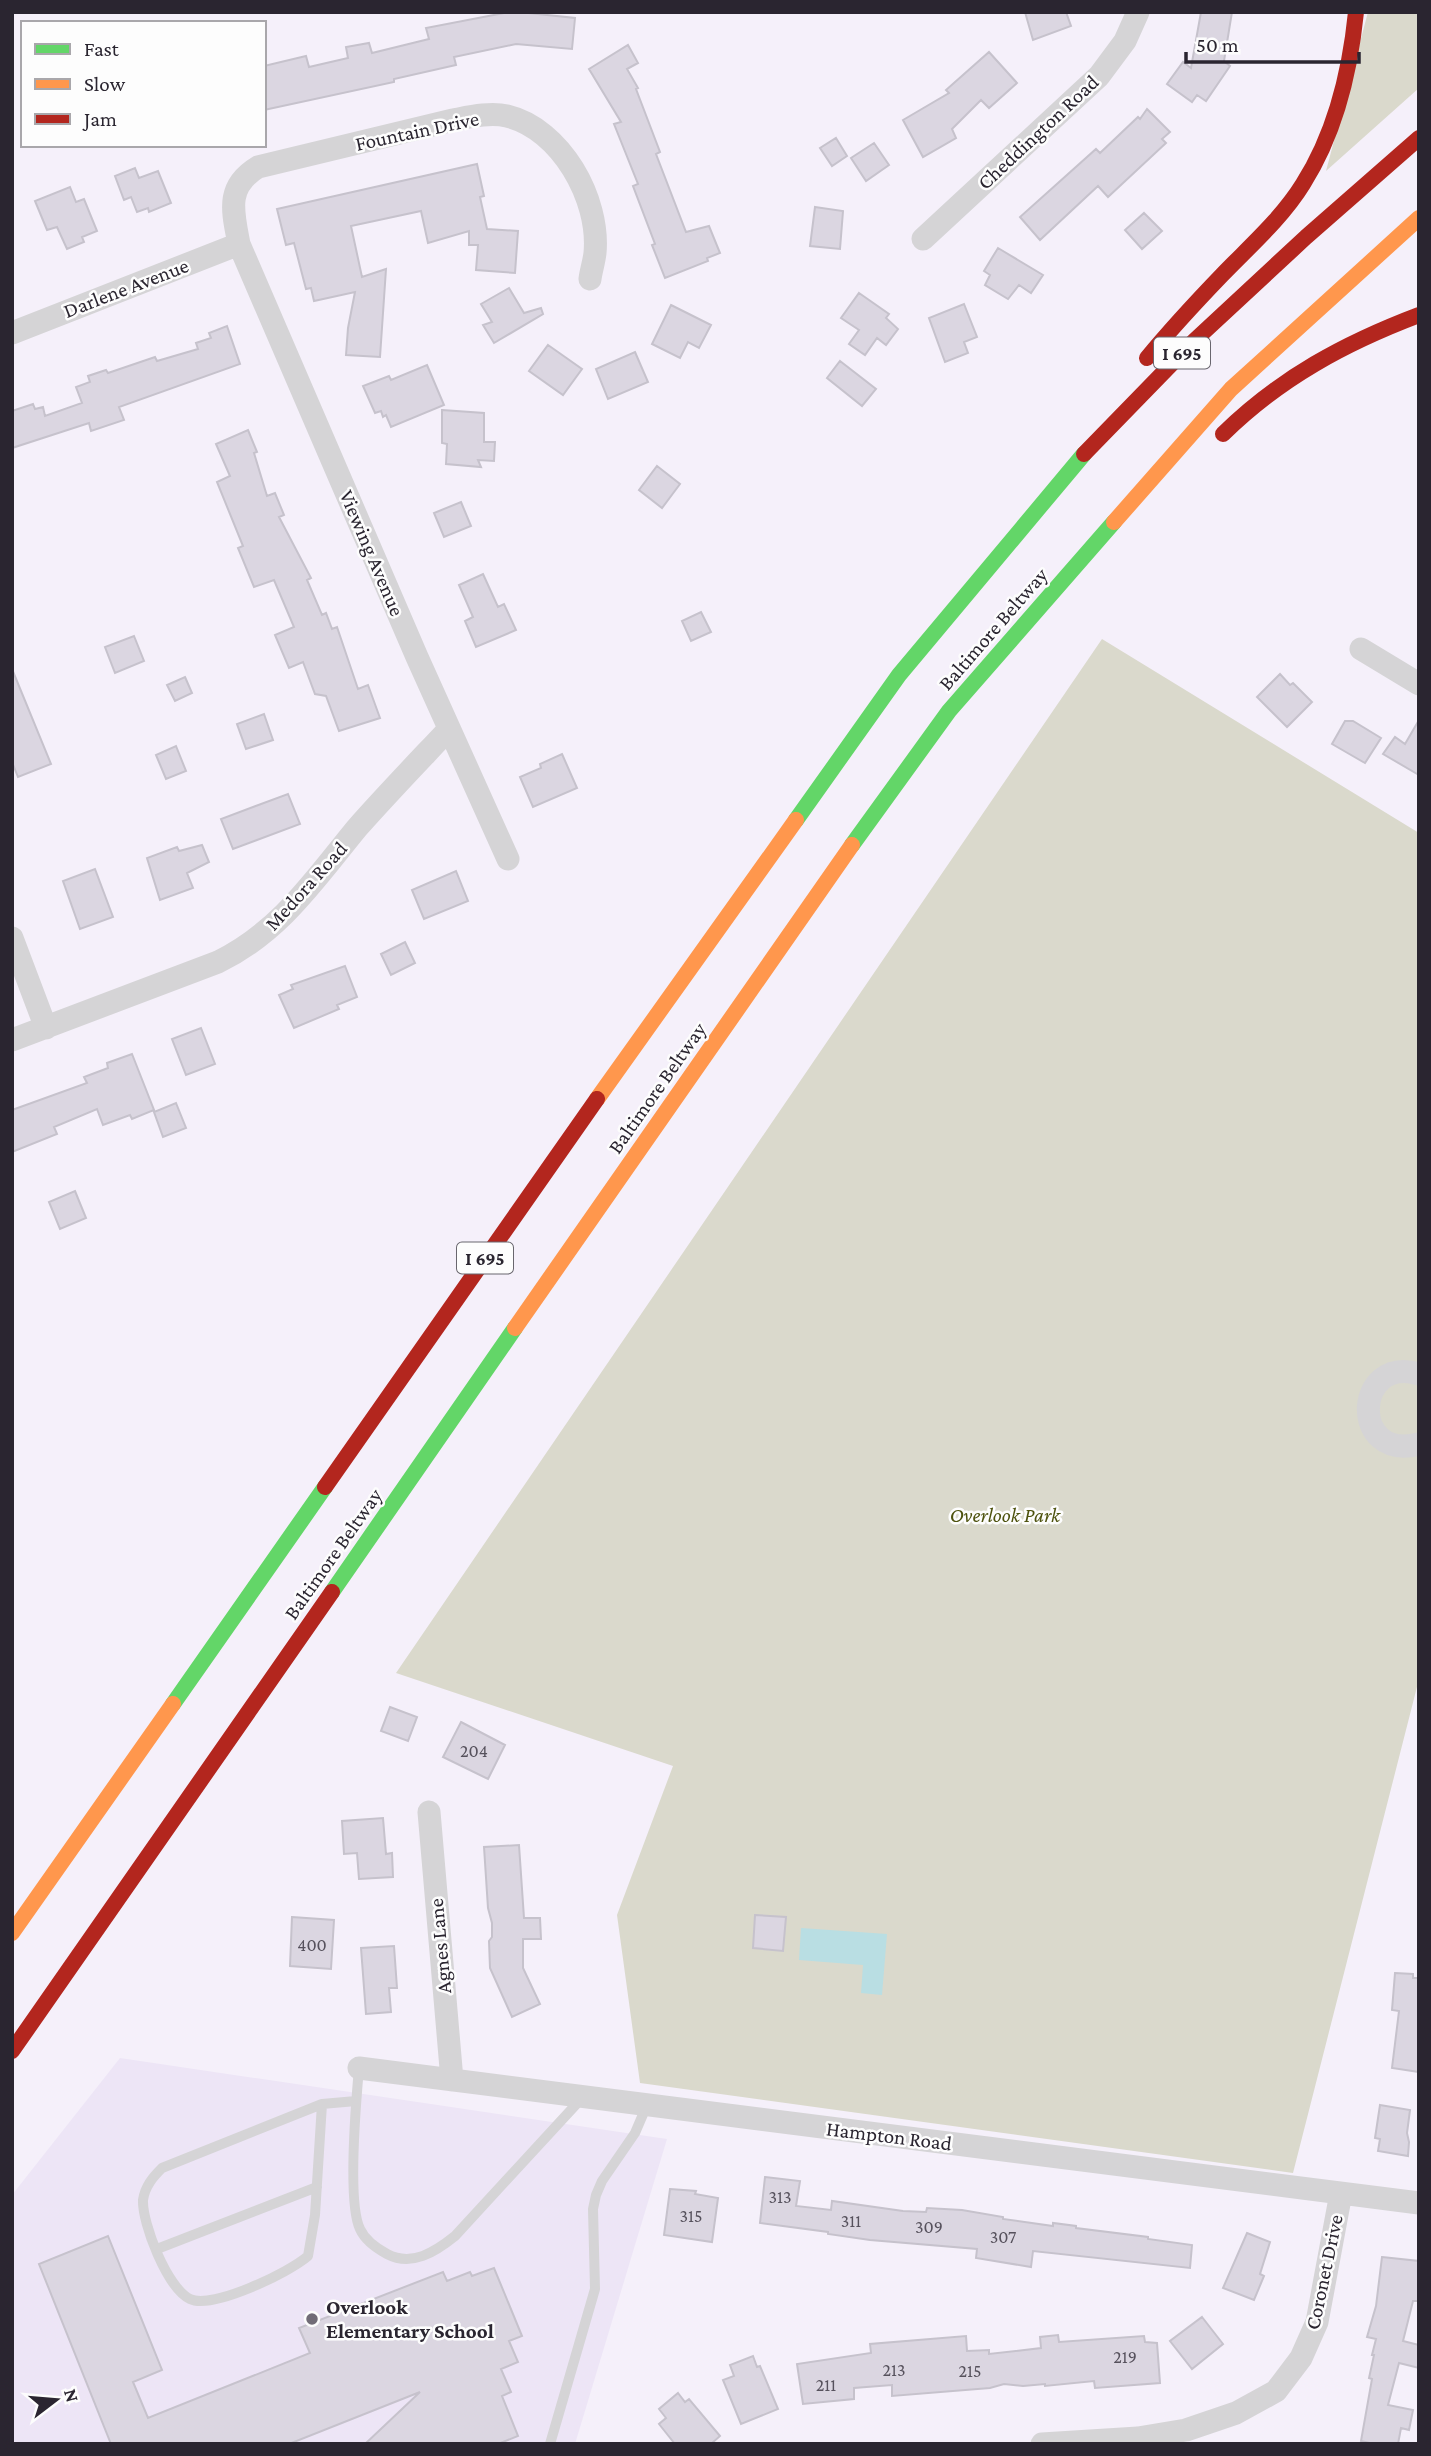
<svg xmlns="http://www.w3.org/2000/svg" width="1431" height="2456" font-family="'Crimson Pro',serif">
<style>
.built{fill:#ede5f6}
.green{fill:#dad9cc}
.water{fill:#b9dee3}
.building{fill:#dbd6e1;stroke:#c6c2cc;stroke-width:2}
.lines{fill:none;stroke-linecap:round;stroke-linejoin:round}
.lane{stroke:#d5d4d6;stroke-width:10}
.street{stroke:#d5d4d6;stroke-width:23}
.fast{stroke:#63d668;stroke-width:16}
.slow{stroke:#ff974d;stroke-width:16}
.jam{stroke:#b3261e;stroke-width:16}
.poi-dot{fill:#716c77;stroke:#fdfdfd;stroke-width:2.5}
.labels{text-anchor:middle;stroke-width:5;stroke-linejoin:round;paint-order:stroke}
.number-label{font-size:18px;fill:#56515c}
.shield{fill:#fdfdfd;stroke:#69666e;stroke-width:2}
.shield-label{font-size:19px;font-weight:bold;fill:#2a2530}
.street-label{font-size:21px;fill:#2a2530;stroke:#fdfdfd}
.park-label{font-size:21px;font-style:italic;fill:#4d520e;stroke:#fdfdfd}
.poi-label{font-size:21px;font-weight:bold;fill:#2a2530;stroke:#fdfdfd;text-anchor:start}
</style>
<rect width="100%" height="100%" fill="#f5f0fa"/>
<path class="built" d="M120 2058 667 2139 575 2444H12V2195Z"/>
<path class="green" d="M1368 12H1419V88L1326 171Z
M1102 639 1419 833V1679L1293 2173 640 2083 617 1915 673 1766 396 1673Z"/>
<path class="water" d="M801 1928 887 1934 882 1995 861 1993 863 1965 799 1960Z"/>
<path class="building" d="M519 12 575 18 572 49 516 44 454 57 456 65 394 79V82L264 110V66L306 56 309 67 348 58 346 47 369 43 372 53 429 39 426 28 504 13Z
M1025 12H1066L1071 26 1033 40Z
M1201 12H1232L1224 61 1230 66 1206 101 1197 95 1192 102 1167 84 1183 62 1191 68Z
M628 45 638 63 627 69 638 88 636 89 660 152 656 154 686 232 709 226 720 253 707 258 708 261 665 278 652 245 655 244 633 186 638 184 614 124 621 122 589 69Z
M989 52 1017 83 989 108 981 100 952 129 956 138 923 157 903 120 949 93 946 90Z
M1147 109 1170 132 1162 139 1166 143 1108 197 1098 186 1040 240 1020 217 1096 149 1100 153 1138 117 1140 119Z
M836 138 847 156 832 166 820 148Z
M874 143 889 165 866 181 851 158Z
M477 164 484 196 480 197 487 229 518 231 515 273 476 270 478 245H469V231L428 243 421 211 351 226 362 277 386 269 380 357 346 355 348 328 355 292 314 301 311 288 306 289 294 243 286 245 277 209Z
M135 168 139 178 158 171 171 203 149 212 148 208 137 212 131 197 124 200 115 176Z
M70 187 76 202 84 199 97 231 82 237 84 242 67 249 57 227 47 230 35 201Z
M815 207 843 211 840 249 810 246Z
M1144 213 1162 231 1142 249 1125 230Z
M998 248 1043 275 1031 293 1019 285 1008 299 985 285 990 275 984 271Z
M509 288 524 313 541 308 543 314 494 343 483 325 492 322 481 304Z
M859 293 889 314 886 318 898 329 886 345 877 338 865 355 849 344 859 330 841 318Z
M964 304 977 337 964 342 968 353 945 362 929 318Z
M671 305 711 325 699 348 688 342 680 358 652 344Z
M227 326 240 364 119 407 124 420 91 431 89 423 12 448V411L33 404 35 409 43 407 45 416 82 403 76 387 90 382 88 376 106 370 108 373 155 357 157 361 198 349 196 343 211 338 209 333Z
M548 345 582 369 563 395 529 371Z
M635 352 648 382 608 399 596 369Z
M840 361 876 389 862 406 827 378Z
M427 365 444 405 391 427 386 415 383 417 381 411 375 413 363 386 389 376 391 380Z
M442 410 484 413V442H495L494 461 478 460 481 467 446 464 447 444 442 443Z
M248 430 257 452 254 453 267 496 275 493 284 515 279 517 311 578 307 580 322 615 326 613 332 629 337 627 358 689 368 685 380 718 339 731 326 696 315 694 303 662 289 668 275 635 294 627 274 580 254 587 238 548 243 546 217 482 230 476 216 444Z
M657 466 680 484 662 508 639 490Z
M461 502 471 526 444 537 434 513Z
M483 574 498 607 504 604 516 630 476 647 465 621 473 617 459 585Z
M701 612 711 632 691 641 682 621Z
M134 636 144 661 115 673 105 647Z
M12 669 51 764 18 777 12 762Z
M1280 674 1290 685 1293 683 1312 702 1287 727 1257 697Z
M185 677 192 693 175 701 167 685Z
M264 714 273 740 246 749 237 724Z
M1419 720V775L1383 754 1395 737 1405 744Z
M1345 721H1353L1381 738 1365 763 1332 744Z
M176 746 186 771 166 779 156 755Z
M562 754 577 788 533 807 520 777 541 768 540 764Z
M288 794 300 824 233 849 221 819Z
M202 845 209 862 187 873 193 888 160 900 147 858 177 847 179 851Z
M95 869 113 917 80 929 63 881Z
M456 871 468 901 424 919 412 890Z
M405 942 415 963 391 975 381 954Z
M345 966 357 997 337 1005 339 1009 294 1028 279 995 293 989 291 985Z
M201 1028 215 1064 186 1075 172 1039Z
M132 1054 154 1110 132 1119 130 1115 103 1125 97 1109 54 1127 57 1134 12 1152V1110L87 1083 84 1077 108 1068 107 1063Z
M176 1103 186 1128 163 1137 154 1112Z
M75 1191 86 1218 60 1229 49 1202Z
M390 1707 417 1717 408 1741 381 1731Z
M461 1722 505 1745 488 1779 443 1757Z
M383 1818 386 1854 392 1853 393 1877 359 1879 357 1853 344 1854 342 1821Z
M519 1845 524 1918H540L541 1939H523V1968L540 2004 512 2017 490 1968 489 1941 492 1937V1923L488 1908 484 1847Z
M755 1915 786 1917 783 1951 753 1948Z
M292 1917 334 1920 331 1969 290 1966Z
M394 1946 397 1988H389L391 2012 366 2014 361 1948Z
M1395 1973 1413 1974V1978H1419V2072L1392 2068 1399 2011 1392 2010Z
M1380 2105 1410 2110 1407 2133 1409 2142 1408 2156 1378 2151 1380 2139 1375 2138Z
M765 2177 800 2181 796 2206 831 2210 832 2201 903 2211 926 2212 927 2208 962 2210 1003 2217V2219L1053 2226V2223L1076 2226V2228L1148 2237V2239L1192 2245 1190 2268 1033 2251 1031 2267 976 2258 977 2249 870 2240 828 2234V2232L760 2223Z
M670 2189 696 2191 695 2194 718 2198 712 2242 664 2235Z
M1247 2233 1270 2242 1260 2274 1264 2276 1254 2300 1223 2288Z
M108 2236 162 2370 133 2382 148 2418 310 2353 299 2328 443 2272 447 2281 470 2272 472 2276 494 2268 522 2336 509 2341 518 2362 501 2369 511 2392 502 2396 518 2436 498 2444H365L420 2392 289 2444H111L39 2264Z
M1382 2257 1419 2261V2301H1413L1403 2341 1419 2345V2368L1399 2363 1388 2405 1413 2410 1409 2430 1401 2428 1398 2444H1374L1361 2441 1372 2379 1369 2378 1374 2355H1372L1376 2339 1367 2337 1376 2306Z
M1202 2317 1223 2344 1192 2369 1170 2341Z
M1058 2335 1059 2342 1144 2336 1145 2342 1157 2343 1160 2383 1095 2388 1094 2381 1045 2386V2384L1023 2386 1004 2384 990 2388 892 2396V2385L854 2388V2399L803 2404 797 2364 871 2353 870 2344 966 2336 967 2351 989 2350V2354L1041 2348 1040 2337Z
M753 2356 757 2367 760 2366 778 2409 741 2424 723 2380 734 2376 730 2365Z
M678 2393 685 2402 689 2399 720 2436 711 2444H675L659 2424 666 2418 659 2409Z"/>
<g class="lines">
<path class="lane" d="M359 2068C356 2102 347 2202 360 2229 365 2240 376 2248 387 2254 412 2267 435 2252 455 2236L582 2098
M322 2104 315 2215 308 2256C290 2272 212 2310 190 2299 167 2288 142 2223 143 2200 145 2186 153 2177 162 2168L322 2104 356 2101
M157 2249 317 2187
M550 2444 595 2289 593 2209 596 2195 602 2181 635 2133 647 2105"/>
<path class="street" d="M923 239 1099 76 1125 41 1138 12
M12 333 239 244
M1361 649 1419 684
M508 859 417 657 239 244C233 212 225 187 258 167L453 120C469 117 490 112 507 116 561 129 600 199 595 253 594 262 591 271 590 279
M12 938 46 1028
M12 1040 218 962C280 932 315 879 357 828 387 794 418 762 449 729
M1419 1374C1354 1354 1349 1462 1419 1444
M429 1812 452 2080
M359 2068 1419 2203
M1042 2444 1138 2438 1186 2430 1236 2413 1276 2391 1301 2358 1317 2322 1341 2193"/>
<path class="fast" d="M796 820 899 675 1084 454
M852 845 949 711 1114 522
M332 1592 515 1328
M173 1704 325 1487"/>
<path class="slow" d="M1114 522 1231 389 1419 218
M597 1099 796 820
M515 1328 852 845
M12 1933 173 1704"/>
<path class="jam" d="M1147 358C1171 329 1196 302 1222 275 1250 246 1282 218 1303 184 1336 132 1350 72 1356 12
M1223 434C1280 378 1345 343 1419 315
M1084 454 1194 341 1306 237 1419 138
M325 1487 597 1099
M12 2051 332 1592"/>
</g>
<circle class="poi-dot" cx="312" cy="2319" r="7"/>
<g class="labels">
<g class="number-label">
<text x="474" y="1757">204</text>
<text x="312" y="1951">400</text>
<text x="780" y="2203">313</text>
<text x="691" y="2222">315</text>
<text x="851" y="2227">311</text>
<text x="929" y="2233">309</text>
<text x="1003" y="2243">307</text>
<text x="1125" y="2363">219</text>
<text x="894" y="2376">213</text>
<text x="970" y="2377">215</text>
<text x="826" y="2391">211</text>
</g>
<g class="shield">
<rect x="1154" y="337.5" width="56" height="31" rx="5"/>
<rect x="457" y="1242.5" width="56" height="31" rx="5"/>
</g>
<g class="shield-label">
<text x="1182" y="360">I 695</text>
<text x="485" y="1265">I 695</text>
</g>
<g class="street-label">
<text transform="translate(417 131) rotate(-12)" y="7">Fountain Drive</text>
<text transform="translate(1038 132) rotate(-43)" y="7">Cheddington Road</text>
<text transform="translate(126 288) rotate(-21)" y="7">Darlene Avenue</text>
<text transform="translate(372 553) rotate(67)" y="7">Viewing Avenue</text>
<text transform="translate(993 629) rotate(-49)" y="7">Baltimore Beltway</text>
<text transform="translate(306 886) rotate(-48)" y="7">Medora Road</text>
<text transform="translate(657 1088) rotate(-55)" y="7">Baltimore Beltway</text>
<text transform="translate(333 1554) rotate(-55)" y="7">Baltimore Beltway</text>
<text transform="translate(440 1946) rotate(-95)" y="7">Agnes Lane</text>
<text transform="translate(889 2136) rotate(7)" y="7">Hampton Road</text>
<text transform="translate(1324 2272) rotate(-78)" y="7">Coronet Drive</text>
</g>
<g class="park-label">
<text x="1005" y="1522">Overlook Park</text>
</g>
<g class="poi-label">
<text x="326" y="2314">Overlook<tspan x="326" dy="24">Elementary School</tspan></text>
</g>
</g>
<rect width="1431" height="2456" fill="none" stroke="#2a2530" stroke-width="28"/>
<rect x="21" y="21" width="245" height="126" fill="#fdfdfd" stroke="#a9a7ab" stroke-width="2"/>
<rect x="35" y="44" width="35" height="10" fill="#63d668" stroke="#a9a7ab" stroke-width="2"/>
<text x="84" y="56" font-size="21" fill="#2a2530">Fast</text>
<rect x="35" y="79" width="35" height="10" fill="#ff974d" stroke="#a9a7ab" stroke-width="2"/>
<text x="84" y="91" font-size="21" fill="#2a2530">Slow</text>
<rect x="35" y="114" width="35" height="10" fill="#b3261e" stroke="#a9a7ab" stroke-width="2"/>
<text x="84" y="126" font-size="21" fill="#2a2530">Jam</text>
<g transform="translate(56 2400) rotate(74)" stroke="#fdfdfd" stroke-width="5" paint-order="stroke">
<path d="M0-5L12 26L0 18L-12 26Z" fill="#2a2530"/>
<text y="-10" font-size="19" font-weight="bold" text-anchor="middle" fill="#2a2530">N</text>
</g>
<path d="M1186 52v10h173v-10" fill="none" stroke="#2a2530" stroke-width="3.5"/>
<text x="1196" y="52" font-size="21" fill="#2a2530" stroke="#fdfdfd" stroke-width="5" paint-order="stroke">50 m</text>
</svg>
